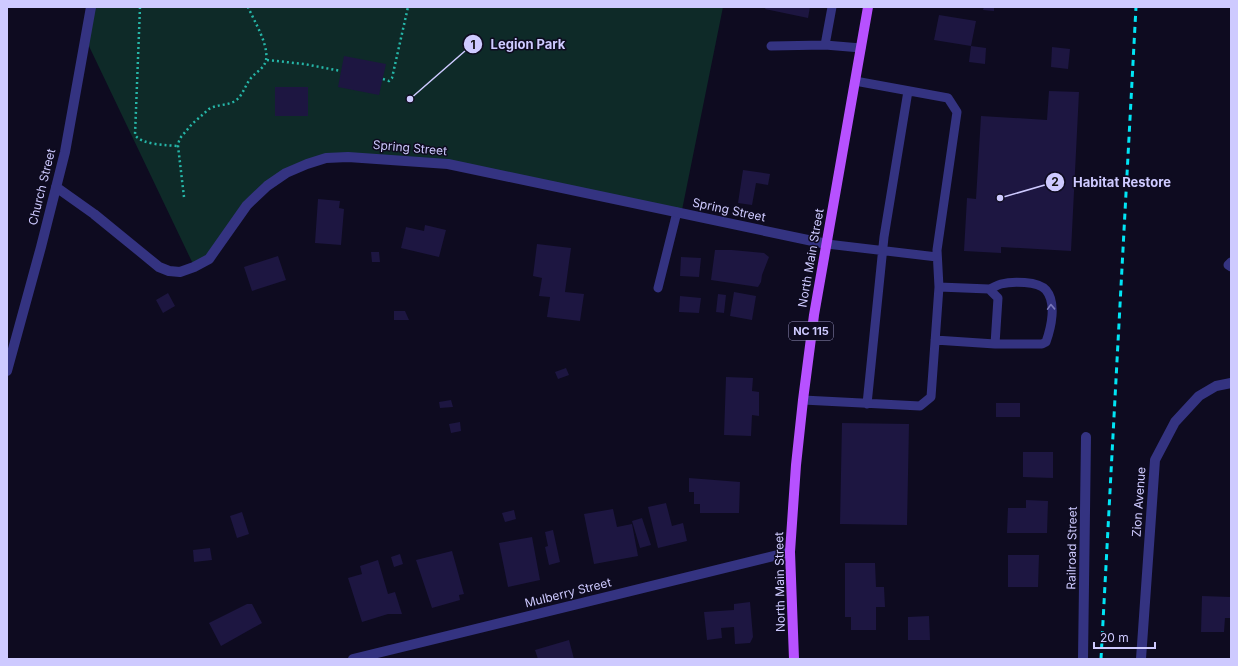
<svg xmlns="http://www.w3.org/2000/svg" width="1238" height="666" font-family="Inter,sans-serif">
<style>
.green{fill:#0e2a28}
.building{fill:#1d1641}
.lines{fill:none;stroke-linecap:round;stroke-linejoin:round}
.path{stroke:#26b6a8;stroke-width:2.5;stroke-dasharray:2 3;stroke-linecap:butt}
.lane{stroke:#343381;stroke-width:9}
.street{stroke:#343381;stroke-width:10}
.primary{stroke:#b751ff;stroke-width:10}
.rail{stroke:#00e5f5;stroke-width:3;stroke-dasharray:6 5;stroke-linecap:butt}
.oneway{stroke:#7977ba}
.labels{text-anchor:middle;stroke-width:3;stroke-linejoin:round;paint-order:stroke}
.shield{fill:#0e0b20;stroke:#9491bc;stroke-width:1}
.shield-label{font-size:11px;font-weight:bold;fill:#cecaff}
.street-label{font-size:12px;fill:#cecaff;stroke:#0e0b20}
.leader{fill:none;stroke:#cecaff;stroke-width:1.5}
.callout-dot{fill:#cecaff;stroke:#0e0b20;stroke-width:1.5}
.mark-label{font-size:12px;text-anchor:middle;font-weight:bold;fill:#111}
.callout-label{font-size:13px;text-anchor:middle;font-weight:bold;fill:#cecaff;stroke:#0e0b20;stroke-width:3;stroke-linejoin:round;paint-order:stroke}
</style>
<rect width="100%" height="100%" fill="#0e0b20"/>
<path class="green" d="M93 7H723L682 210 507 173 325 157 266 185 208 257 194 266 87 42Z"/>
<path class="building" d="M766 7H810L808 18 765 9Z
M984 7H994V11L983 10Z
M939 15 976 21 971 46 986 48 985 64 969 62 971 46 934 40Z
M1052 47 1070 49 1068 69 1051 67Z
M344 56 386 64 379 95 338 87Z
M275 87H308V116H275Z
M1049 91 1079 92 1071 251 1001 247V253L964 251 967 198 976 199 981 116 1047 120Z
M743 170 770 174 768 185 756 183 752 205 738 203Z
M318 199 340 201 339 208 344 209 341 245 315 243Z
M425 225 446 230 439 257 401 248 406 227 424 231Z
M537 244 571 248 565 292 584 294 580 321 547 317 550 297 539 296 542 278 533 276Z
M715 250H732L764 253 769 257 762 275 761 282 758 287 711 280Z
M371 252H379L380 262H372Z
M278 256 286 280 252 291 244 267Z
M681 257 701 258 699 277 680 276Z
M734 292 756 296 752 320 730 316Z
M168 293 175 306 163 313 156 300Z
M718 294 726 295 724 313 716 312Z
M680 296 701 298 699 313 679 312Z
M394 311H405L409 320H394Z
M566 368 569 375 558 379 555 372Z
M726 377 753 378 752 391 759 392V416L752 415 751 436 724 435Z
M451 400 453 407 440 408 439 402Z
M996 403H1020V417H996Z
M460 422 461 431 451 433 449 424Z
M842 423 909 424 907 525 840 524Z
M1023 452H1053V478L1023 477Z
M689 478 740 482 739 513H700V504H694V492H689Z
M1026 500 1048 501 1047 533H1007L1008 508H1026Z
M666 503 672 526 683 523 687 541 658 548 648 507Z
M613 509 617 527 632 524 638 556 594 564 584 514Z
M514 510 516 519 505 522 502 513Z
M242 512 249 534 237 538 230 516Z
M642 518 651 545 640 548 632 521Z
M553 530 560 562 549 565 545 547 548 546 545 532Z
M532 537 540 580 508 587 499 543Z
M210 548 212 560 194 562 193 550Z
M452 551 464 594 459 595 460 600 432 608 416 560Z
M400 554 403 564 394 567 391 557Z
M1008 555H1039L1038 587H1008Z
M378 560 388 594 395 592 402 614H388L362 622 348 578 362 574 360 566Z
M845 563H875L876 587H884L885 607H876V630H851V617H845Z
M1202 596 1231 597V618H1225L1224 632H1201Z
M750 602 753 637 750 643 735 644 734 627 721 628 722 638 707 640 704 612 734 610V604Z
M247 604H252L262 623 221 646 209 623Z
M929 616 930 640H908V617Z
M569 640 574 659H538L535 650Z"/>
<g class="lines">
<path class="path" d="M140 7 135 135C142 145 166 145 178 146
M267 60 304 64 341 71
M383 79 389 81 392 78 408 7
M184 197 178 146 179 141 181 137 192 124 209 109C217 104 227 106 235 101 243 96 245 85 251 78 255 73 261 70 264 65 273 51 254 21 248 7"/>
<path class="lane" d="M825 45 861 48
M771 46 825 45 832 7
M827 244 937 257
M1231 262 1228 265 1231 267
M939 287 989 289 998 298 995 344
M658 288 677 212
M935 340 995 344H1042L1046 342C1051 328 1057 303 1046 290 1038 281 1012 281 1001 284 997 285 993 288 989 289
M803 400 920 406 931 397 939 287 937 250 957 112 948 98 855 81
M867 404 884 237 908 91"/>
<path class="street" d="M56 187 94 214 159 267 169 271 180 272 194 267 209 259 247 205 267 186 286 173 307 164 326 158 348 157 448 164 827 244
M7 371 41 247 65 152 91 7
M353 659 790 552
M1083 659 1086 437
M1141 659 1155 460 1175 422 1199 396 1216 386 1231 383"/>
<path class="primary" d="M794 659 790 552 796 465 803 400 814 315 868 7"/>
<path class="rail" d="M1101 659 1136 7"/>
</g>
<defs><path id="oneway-chevron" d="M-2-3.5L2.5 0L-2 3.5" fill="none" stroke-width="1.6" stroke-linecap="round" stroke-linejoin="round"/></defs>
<use class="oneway" href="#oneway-chevron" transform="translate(1051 307) rotate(-92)"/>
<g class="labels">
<rect class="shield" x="789" y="322" width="44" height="18" rx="3"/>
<g class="shield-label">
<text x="811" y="335">NC 115</text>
</g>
<g class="street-label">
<text transform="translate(410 148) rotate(5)" y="4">Spring Street</text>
<text transform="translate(42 187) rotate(-76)" y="4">Church Street</text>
<text transform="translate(729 210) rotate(12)" y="4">Spring Street</text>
<text transform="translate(811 258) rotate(-80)" y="4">North Main Street</text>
<text transform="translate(1139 502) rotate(-86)" y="4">Zion Avenue</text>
<text transform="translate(1072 548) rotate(-89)" y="4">Railroad Street</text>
<text transform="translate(780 582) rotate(-91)" y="4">North Main Street</text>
<text transform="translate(568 593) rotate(-14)" y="4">Mulberry Street</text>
</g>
</g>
<path class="leader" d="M410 99L473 44M1000 198L1055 182"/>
<g class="callout-dot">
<circle cx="410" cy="99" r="4"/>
<circle cx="1000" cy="198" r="4"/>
<circle cx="473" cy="44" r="10"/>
<circle cx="1055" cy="182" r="10"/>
</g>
<g class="mark-label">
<text x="473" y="49">1</text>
<text x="1055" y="186">2</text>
</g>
<g class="callout-label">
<text x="528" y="49">Legion Park</text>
<text x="1122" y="187">Habitat Restore</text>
</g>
<rect width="1238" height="666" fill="none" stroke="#cecaff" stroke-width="16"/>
<path d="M1094 642v6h61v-6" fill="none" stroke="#cecaff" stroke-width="2"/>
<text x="1100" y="642" font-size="12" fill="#cecaff" stroke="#0e0b20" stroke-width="3" paint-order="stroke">20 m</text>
</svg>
